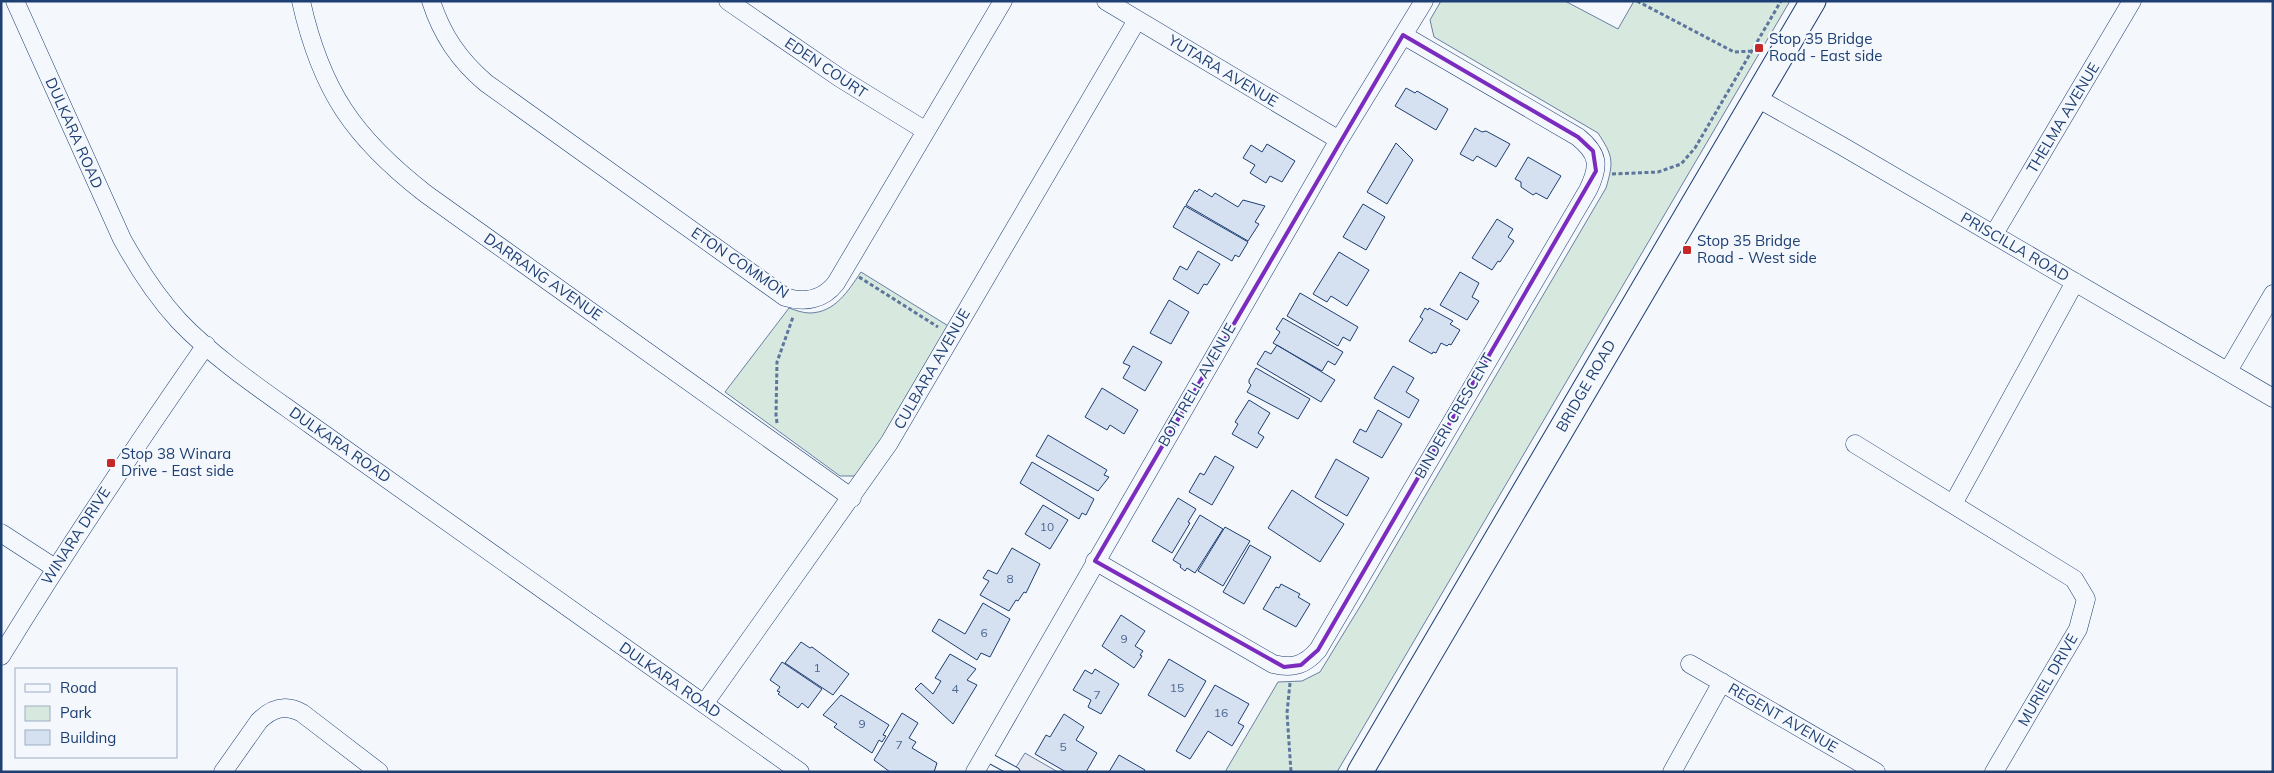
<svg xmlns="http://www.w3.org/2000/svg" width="2274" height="773" font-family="Mulish,sans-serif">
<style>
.green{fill:#d7e8df;stroke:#687fa3}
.parking{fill:#e3e8f0;stroke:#687fa3}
.building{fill:#d5e0f0;stroke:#1d3f73}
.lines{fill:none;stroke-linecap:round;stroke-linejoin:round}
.lane-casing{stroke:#1d3f73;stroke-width:11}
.street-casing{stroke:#1d3f73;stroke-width:19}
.secondary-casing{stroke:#1d3f73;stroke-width:27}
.path{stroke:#5e769c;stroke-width:3;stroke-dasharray:4 2.5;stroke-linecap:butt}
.lane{stroke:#f4f7fb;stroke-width:9}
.street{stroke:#f4f7fb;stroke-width:18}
.secondary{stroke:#f4f7fb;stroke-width:25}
.marked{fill:none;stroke:#7b2cbf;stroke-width:4;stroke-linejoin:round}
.poi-dot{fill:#c62828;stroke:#f4f7fb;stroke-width:2}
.labels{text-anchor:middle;stroke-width:4;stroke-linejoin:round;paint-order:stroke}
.number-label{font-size:12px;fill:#4b6792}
.poi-label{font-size:15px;fill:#1d3f73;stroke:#f4f7fb;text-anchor:start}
.street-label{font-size:15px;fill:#1d3f73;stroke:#f4f7fb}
</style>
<rect width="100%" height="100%" fill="#f4f7fb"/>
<path class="green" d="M1441 1H1565L1618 29 1634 1H1790L1337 772H1225L1278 682 1302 681 1320 672 1364 600 1606 188C1614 161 1613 156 1598 133L1434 37 1430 20Z
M861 272 950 327 868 466 855 476H840L725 392 789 308C795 310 803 313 809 313 835 313 848 291 861 272Z"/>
<path class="parking" d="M1025 753 1058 772H1013Z"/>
<path class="building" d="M1406 88 1415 93 1417 91 1448 109 1436 130 1395 106Z
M1475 128 1482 132 1486 131 1510 144 1496 167 1477 156 1473 161 1460 154Z
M1396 143 1413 160 1387 204 1367 192Z
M1267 144 1295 161 1282 182 1270 176 1266 183 1250 173 1255 165 1243 158 1251 145 1262 152Z
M1528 157 1561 176 1547 199 1536 193 1533 195 1521 187V182L1515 179Z
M1199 189 1212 197 1215 193 1238 207 1243 200 1265 206 1255 222 1259 224 1248 241 1186 205 1195 190 1197 192Z
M1363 204 1385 217 1366 250 1343 237Z
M1185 206 1248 242 1239 257 1235 255 1232 261 1173 227Z
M1497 219 1513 229 1508 237 1514 241 1500 262 1498 261 1492 270 1472 258Z
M1198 251 1220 264 1207 285 1204 284 1198 294 1173 279 1180 266 1187 270Z
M1339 252 1369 270 1347 306 1331 296 1327 302 1313 294Z
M1460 272 1479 283 1472 297 1479 301 1467 320 1440 305Z
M1300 293 1358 327 1350 341 1343 337 1338 346 1287 316Z
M1169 300 1189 312 1171 344 1150 333Z
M1425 308 1428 310 1429 308 1453 321 1450 324 1460 330 1451 345 1449 344 1447 346 1441 343 1436 353 1433 352 1432 354 1409 341 1423 319 1420 317Z
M1283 318 1343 352 1335 365 1328 361 1322 371 1273 343 1280 332 1276 329Z
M1277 345 1335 380 1321 402 1257 364 1265 351 1271 354Z
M1133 346 1162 362 1145 391 1123 378 1130 366 1123 363Z
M1393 366 1414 378 1406 392 1419 400 1409 418 1374 398Z
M1256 368 1310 399 1298 419 1247 392 1251 385 1249 383V380Z
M1102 388 1138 410 1124 434 1110 425 1107 430 1085 417Z
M1249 400 1270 413 1258 433 1264 437 1257 448 1232 434 1238 424 1235 422Z
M1378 410 1402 424 1382 458 1353 442 1360 429 1366 432Z
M1048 435 1107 470 1104 475 1109 477 1098 491 1036 456Z
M1215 456 1234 467 1212 505 1189 492 1200 473 1204 475Z
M1336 459 1369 478 1347 516 1315 497Z
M1032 462 1094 499 1086 515 1082 513 1079 519 1020 483Z
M1292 490 1344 524 1320 562 1268 528Z
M1178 498 1196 509 1188 522 1190 523 1172 553 1152 541Z
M1043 505 1068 520 1050 549 1025 534Z
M1200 515 1223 529 1195 573 1187 568 1185 571 1180 567 1181 565 1173 560Z
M1225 527 1250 541 1223 586 1198 571Z
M1250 545 1271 557 1244 604 1223 592Z
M1012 548 1040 564 1026 593 1024 592 1018 601 1016 600 1009 611 980 595 989 581 983 578 988 570 997 574Z
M1281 584 1300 594 1298 597 1310 604 1296 627 1263 609 1276 587 1279 588Z
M983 603 1010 619 990 657 981 653 977 660 932 631 939 619 965 634Z
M1121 615 1145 631 1135 646 1143 651 1140 655 1142 656 1134 668 1102 646Z
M801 642 810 648 812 647 849 674 833 695 785 663Z
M950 654 976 669 967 680 977 685 953 724 915 689 921 683 933 694 941 681 935 678Z
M1169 659 1206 681 1185 717 1148 695Z
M782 662 822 689 808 708 802 703 798 708 778 694 780 692 777 691 780 687 770 680Z
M1095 669 1119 684 1101 714 1088 707 1091 700 1073 690 1085 670 1092 674Z
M1215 685 1249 704 1238 723 1244 726 1232 746 1208 731 1190 759 1176 751Z
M841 695 889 725 883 735 886 736 882 742 879 740 872 753 834 727 837 724 823 715Z
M902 713 918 723 909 738 916 742 912 748 937 763 934 772H890L874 760Z
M1064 714 1084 727 1076 740 1097 753 1086 772H1066L1035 754 1046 735 1050 737Z
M1119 755 1145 770 1144 772H1109Z"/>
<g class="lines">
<defs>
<path id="lane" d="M984 755 1015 772"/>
<path id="street" d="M15 1 122 239C138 268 156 296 179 321 215 359 268 394 311 425L800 772
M301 1C321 91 354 138 426 194L852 498
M431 1C442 35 459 60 486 83L785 297C804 303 823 300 836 283L1003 1
M728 1 840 78 926 131
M1106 1 1339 140
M1757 98 1842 146 2273 398
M1994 234 2132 1
M2228 371 2273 294
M1855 444 2074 579 2086 599 2078 629 1994 772
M1953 504 2075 282
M1 533 55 568
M1095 561 1273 664C1293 669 1305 665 1318 650L1588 190C1600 166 1599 154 1578 137L1403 35
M1 656C66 550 135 447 206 345
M1690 664 1876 772
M704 704 889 443 1137 20
M223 772 259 721C272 708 286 704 302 713L379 772
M975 772 1339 140 1424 1
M1672 772 1722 682"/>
<path id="secondary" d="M1360 772 1813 1"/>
</defs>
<use href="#lane" class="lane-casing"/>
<use href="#street" class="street-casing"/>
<use href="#secondary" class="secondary-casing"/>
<path class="path" d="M1637 1 1734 52 1753 51
M1612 174 1658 172 1681 164 1695 148 1781 1
M859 277 938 327
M777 423 776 415 777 362 793 317
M1290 683 1287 713 1291 772"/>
<use href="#lane" class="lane"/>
<use href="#street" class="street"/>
<use href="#secondary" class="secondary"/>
</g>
<path class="marked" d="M1403 35 1578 137 1593 151 1596 171 1318 650 1301 665 1284 667 1095 561Z"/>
<g class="poi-dot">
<rect x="1754" y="43" width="10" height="10" rx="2.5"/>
<rect x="1682" y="245" width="10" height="10" rx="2.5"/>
<rect x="106" y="458" width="10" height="10" rx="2.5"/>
</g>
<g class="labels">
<g class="number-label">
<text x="1047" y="531">10</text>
<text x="1010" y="583">8</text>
<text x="984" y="637">6</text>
<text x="1124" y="643">9</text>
<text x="817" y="672">1</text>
<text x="1177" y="692">15</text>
<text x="955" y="693">4</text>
<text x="1097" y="699">7</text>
<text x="1221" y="717">16</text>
<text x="862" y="728">9</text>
<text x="899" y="749">7</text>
<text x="1063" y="751">5</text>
</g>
<g class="poi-label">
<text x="1769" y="44">Stop 35 Bridge<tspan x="1769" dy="17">Road - East side</tspan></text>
<text x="1697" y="246">Stop 35 Bridge<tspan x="1697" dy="17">Road - West side</tspan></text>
<text x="121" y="459">Stop 38 Winara<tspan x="121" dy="17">Drive - East side</tspan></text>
</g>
<g class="street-label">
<text transform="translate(826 68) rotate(34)" y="5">EDEN COURT</text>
<text transform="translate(1223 71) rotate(31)" y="5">YUTARA AVENUE</text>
<text transform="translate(2063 118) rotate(-59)" y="5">THELMA AVENUE</text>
<text transform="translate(74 133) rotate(66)" y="5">DULKARA ROAD</text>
<text transform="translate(2015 247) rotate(30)" y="5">PRISCILLA ROAD</text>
<text transform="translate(740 263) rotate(34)" y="5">ETON COMMON</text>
<text transform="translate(543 277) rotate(35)" y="5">DARRANG AVENUE</text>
<text transform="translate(932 369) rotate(-60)" y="5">CULBARA AVENUE</text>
<text transform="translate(1197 385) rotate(-60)" y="5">BOTTRELL AVENUE</text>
<text transform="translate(1586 386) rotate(-60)" y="5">BRIDGE ROAD</text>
<text transform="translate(1454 416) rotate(-60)" y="5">BINDERI CRESCENT</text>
<text transform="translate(340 445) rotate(35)" y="5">DULKARA ROAD</text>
<text transform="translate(76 536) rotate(-57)" y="5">WINARA DRIVE</text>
<text transform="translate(670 680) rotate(35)" y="5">DULKARA ROAD</text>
<text transform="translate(2048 680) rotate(-60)" y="5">MURIEL DRIVE</text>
<text transform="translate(1783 718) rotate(30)" y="5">REGENT AVENUE</text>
</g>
</g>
<rect width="2274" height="773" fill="none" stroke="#1d3f73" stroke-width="5"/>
<rect x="15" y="668" width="162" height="90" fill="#f4f7fb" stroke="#9eadc5"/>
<rect x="25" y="684" width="25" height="8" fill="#f4f7fb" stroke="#9eadc5"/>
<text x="60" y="693" font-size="15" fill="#1d3f73">Road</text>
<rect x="25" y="706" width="25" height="15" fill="#d7e8df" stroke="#9eadc5"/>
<text x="60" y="718" font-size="15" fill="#1d3f73">Park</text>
<rect x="25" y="730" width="25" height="15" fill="#d5e0f0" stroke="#9eadc5"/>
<text x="60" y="743" font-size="15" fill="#1d3f73">Building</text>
</svg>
